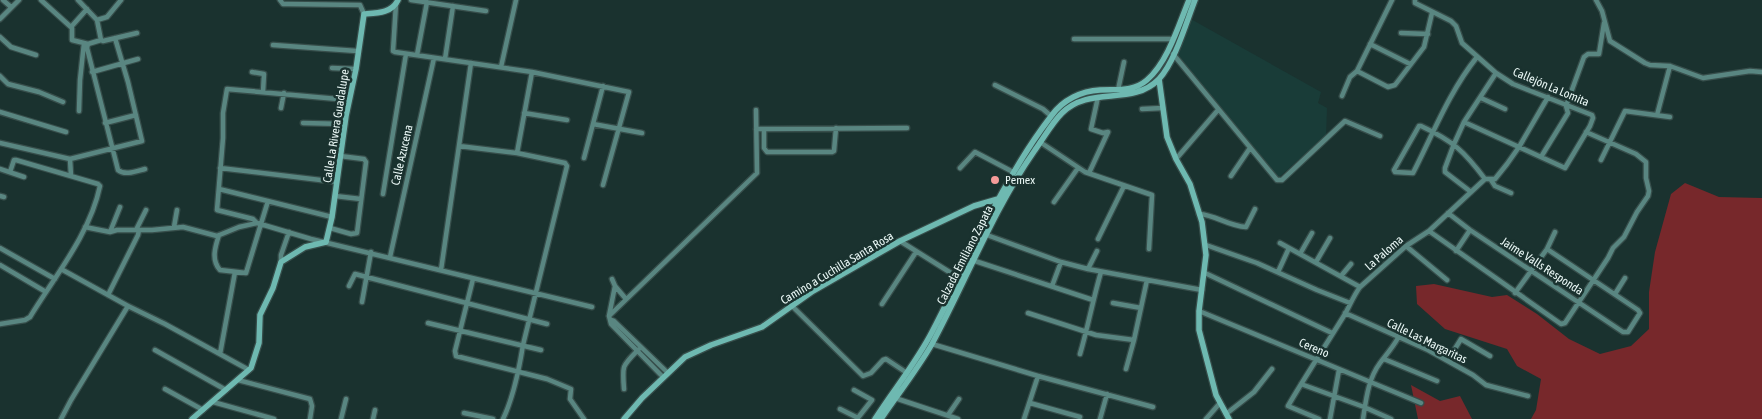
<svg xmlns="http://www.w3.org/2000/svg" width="1762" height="419" font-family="'Asap Condensed',sans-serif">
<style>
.built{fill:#193c38}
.green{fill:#77282b}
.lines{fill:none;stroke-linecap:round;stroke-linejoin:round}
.street-casing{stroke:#374e4b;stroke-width:7}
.secondary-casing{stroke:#374e4b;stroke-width:8}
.street{stroke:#598681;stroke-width:4.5}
.secondary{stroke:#6eb9b1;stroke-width:5.5}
.poi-dot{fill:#f59b99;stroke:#1a322f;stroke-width:2}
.labels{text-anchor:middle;stroke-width:5;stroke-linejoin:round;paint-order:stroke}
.street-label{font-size:12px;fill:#eaf8f6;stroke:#1a322f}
.poi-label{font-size:12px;fill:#eaf8f6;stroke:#1a322f;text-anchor:start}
</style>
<rect width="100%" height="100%" fill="#1a322f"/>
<path class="built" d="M1189 18 1321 92 1318 103 1327 108 1326 136 1278 178 1219 109 1176 52Z"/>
<path class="green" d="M1685 183 1719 197 1762 198V419H1531L1536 410 1541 379 1517 366 1507 349 1445 329 1417 304 1416 286 1434 284 1492 297 1507 295 1537 314 1569 339 1600 354 1631 346 1649 329V292L1655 252 1671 194Z
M1411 385 1440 401 1460 396 1472 419H1418Z"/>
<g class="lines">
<defs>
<path id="street" d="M3 0 11 7
M41 0 72 28V40L88 44 101 40
M78 0 97 20 101 40 103 41 137 33
M280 0 283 4H288L360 5 364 14
M411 0 486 11
M1415 0V3L1451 21 1456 26 1462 43 1496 73 1513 84 1592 115 1593 118 1590 126 1565 168 1464 122
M1596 0 1602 11 1610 41 1645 63 1650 65 1670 66 1703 78 1750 71 1762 72
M396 4 393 51 395 52 532 72 629 92 603 185
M0 19 19 0
M97 20 107 17 121 0
M71 27 87 9
M1401 33 1428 34
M0 37 11 47 36 55
M1074 39H1173
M88 44 87 48 118 170C125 176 137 171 145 169
M1370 44 1410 64
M273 45 357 51
M1173 54 1277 180H1282L1345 121 1380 136
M417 55 427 2
M1477 57C1449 92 1433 134 1413 173L1395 172 1394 170 1419 126H1421C1453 141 1464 151 1485 179
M445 59 453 6
M501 67 516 0
M332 68 356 69
M1357 71 1388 87 1395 85 1424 47 1432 13
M92 72 138 59
M252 72 264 74 263 92
M0 76 8 84 39 92 63 102
M995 85 1043 109 1051 116
M1118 90 1124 62
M1342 96 1350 77 1357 71 1392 0
M1481 98 1505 109
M349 100 227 89 223 113V138L217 210 253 219 257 223 311 239 592 307
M281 108 284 93
M1142 109 1163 108
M79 111 80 80 84 43
M0 112 66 132
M524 113 567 120
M1657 115 1670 66
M105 123 136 115
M303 123 345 124
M593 124 642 133
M756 129 907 128
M764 129V148L767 152H832L834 151 836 128
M1040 142 1085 172 1152 195 1149 249
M0 143 70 159 142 141 128 82 115 38
M459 146 517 153 565 163 567 166 523 345C519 370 514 396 503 419
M517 153 532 72
M1541 157 1568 113 1566 106 1584 57 1588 54H1599L1604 23
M584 158 603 86
M70 159 71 176
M1176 159 1218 110
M1601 160 1625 111 1670 117
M220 168 337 182
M960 168 975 152 1013 172
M0 169 24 177
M1089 173 1108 132 1103 133 1091 129 1098 97
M1231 176 1250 148
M1485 179H1495L1507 164 1519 147 1548 97
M1491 180 1495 186 1511 193
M219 189 332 217
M1471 192 1445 172V168L1454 144 1464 122 1496 73
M383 194 406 54
M0 196 4 197
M335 196 361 199
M1054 202 1078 168
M1448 213 1470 230 1623 332H1628L1640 313 1638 310 1547 249
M1199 214C1216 215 1228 226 1246 227L1255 209
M85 227 110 232 117 230H152L183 227 217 236 239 227 257 223
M174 227 177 210
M330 228 351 234 357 233 366 162 364 159 340 156
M136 230 146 210
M1429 231 1561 324 1565 323 1608 258 1613 248 1624 237 1637 212 1648 196 1649 191 1646 178V162L1636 154 1586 132
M110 232 120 207
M219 235C215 247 211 260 220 270L246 273 268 201
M987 235 1061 262 1088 269 1202 290
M1098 239 1124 186
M900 241 959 278
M1280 243 1360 287
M1206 245 1257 263 1317 290 1350 303
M1406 246 1447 280
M0 248 55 279
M1456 251 1470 230
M1300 254 1312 233
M390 257 434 58
M972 260 1093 300
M281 262V255L289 232
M1316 262 1330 238
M0 265 46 292
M61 269 128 306 165 324 249 370
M1088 269 1097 251
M441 270 471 63
M1278 272 1289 248
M1205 273 1332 333
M1341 276 1351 264
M473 279 455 351 456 356 547 379 571 389 570 399 584 419
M612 279 615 286 626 299
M349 286 355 274 547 324
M615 286 609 316 611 324 663 377
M1052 286 1061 262
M1515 293 1547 249 1555 232
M1615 294 1625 278
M108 295 138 235 139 230
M362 302 371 252
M1113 303 1141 308
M882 304 916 252
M791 305 863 376 871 373 883 360 886 359 907 373
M1199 311 1421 403
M1028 313 1096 335 1134 340
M1345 313 1428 350 1473 375 1486 385 1528 396
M609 316 757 173 756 110
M611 320 614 321 668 373
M428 323 541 350
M0 324 25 320 30 317C55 276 90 234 100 186L98 184 16 160H14L10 172
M932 344 1038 376 1153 407
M155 350 226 390
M220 354 235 272
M1080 354C1088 327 1093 299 1101 272
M1384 359 1437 381
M1448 360 1461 339 1490 356
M1126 369 1134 340 1147 280
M238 380 310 399 312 406 310 419
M1301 384 1364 407 1391 419
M165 389 203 410
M624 389C622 365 622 366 639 349
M854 390 872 400 857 419
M895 398 958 419
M213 402 274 419
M1030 403 1080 417
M840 409 858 418
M464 413 493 419
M1226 414 1254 392 1272 369
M948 415 959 399
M61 419 71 400 128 306
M341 419 346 399
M373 419 375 410
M1024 419 1038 376
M1100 419 1107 394
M1206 419 1220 403
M1319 419 1288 406C1306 375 1326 345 1345 314 1350 305 1354 295 1360 287L1406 246 1429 231 1485 179
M1330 419 1339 370
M1363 419C1366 400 1368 379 1380 363 1386 355 1393 347 1398 338"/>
<path id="secondary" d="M1159 79 1167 137 1176 159 1190 184 1202 222 1206 255 1199 311V330L1216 395 1229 419
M192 419 251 368 259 343 260 315 273 288 281 262 305 247 326 242 332 217 346 116 356 69 364 14C377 13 392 13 398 0
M624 419 642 398 685 357 711 345 762 327 813 291 900 241 974 206 998 199
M875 419C894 389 917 362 933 330 971 257 1001 181 1052 115 1063 100 1081 91 1100 90 1117 89 1133 92 1147 80 1168 62 1179 24 1189 0
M881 419C898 394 917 370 932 344 967 279 993 210 1035 150 1044 138 1051 124 1062 113 1090 85 1132 107 1159 79 1175 62 1186 23 1195 0"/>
</defs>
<use href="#street" class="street-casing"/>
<use href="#secondary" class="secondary-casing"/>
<use href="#street" class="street"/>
<use href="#secondary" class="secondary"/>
</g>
<circle class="poi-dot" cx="995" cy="180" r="5"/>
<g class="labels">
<g class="street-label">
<text transform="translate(1551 87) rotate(23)" y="4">Callejón La Lomita</text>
<text transform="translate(336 126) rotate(-81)" y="4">Calle La Rivera Guadalupe</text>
<text transform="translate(402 155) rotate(-77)" y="4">Calle Azucena</text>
<text transform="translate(1384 253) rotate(-41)" y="4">La Paloma</text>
<text transform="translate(965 255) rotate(-63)" y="4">Calzada Emiliano Zapata</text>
<text transform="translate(1542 266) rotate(33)" y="4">Jaime Valls Responda</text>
<text transform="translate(837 268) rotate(-31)" y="4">Camino a Cuchilla Santa Rosa</text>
<text transform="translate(1427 341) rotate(26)" y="4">Calle Las Margaritas</text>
<text transform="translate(1314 348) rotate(23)" y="4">Cereno</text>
</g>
<g class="poi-label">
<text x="1005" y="184">Pemex</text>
</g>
</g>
</svg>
